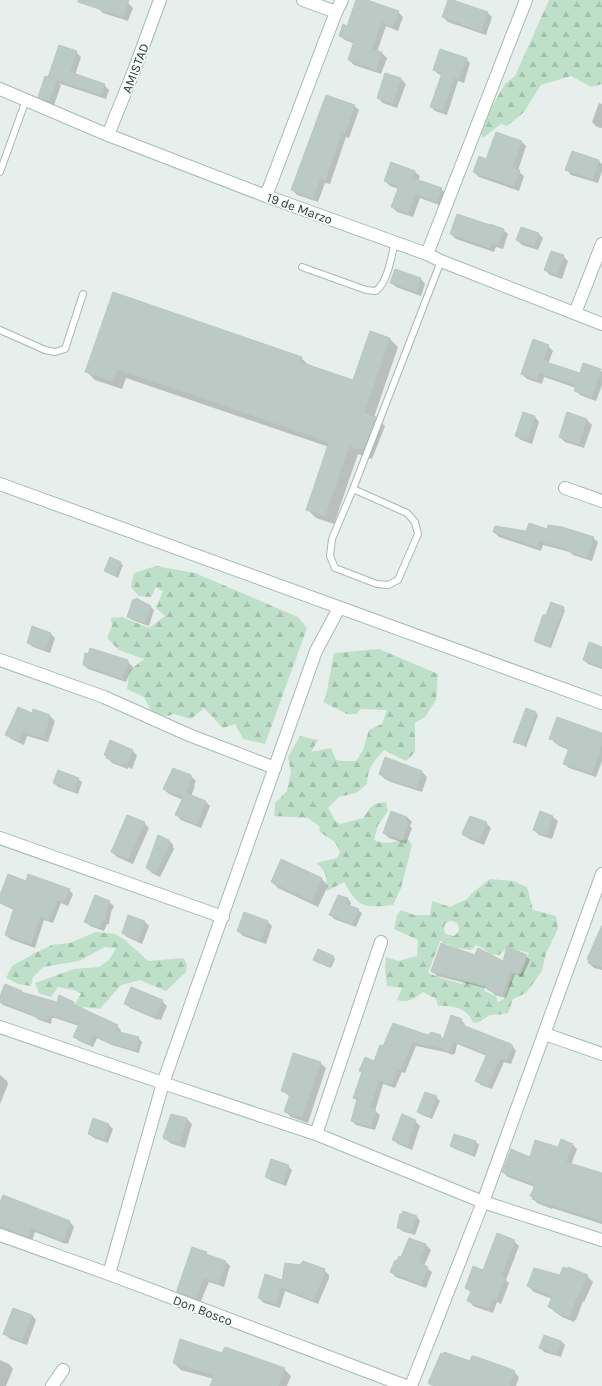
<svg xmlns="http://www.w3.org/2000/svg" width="602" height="1386" font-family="Karla,sans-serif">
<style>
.forest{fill:url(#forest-firs);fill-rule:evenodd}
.shadow{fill:#0003}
.building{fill:#bbcac4;stroke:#b8c9c2}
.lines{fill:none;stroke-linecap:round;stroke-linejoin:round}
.service-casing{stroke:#a8b8b2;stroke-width:8}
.minor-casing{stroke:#a8b8b2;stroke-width:14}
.service{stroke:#fff;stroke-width:6}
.minor{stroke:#fff;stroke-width:12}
.labels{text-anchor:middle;stroke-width:3.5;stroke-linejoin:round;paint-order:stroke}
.street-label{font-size:13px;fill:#24423a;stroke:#f7fbf9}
</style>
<defs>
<pattern id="forest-firs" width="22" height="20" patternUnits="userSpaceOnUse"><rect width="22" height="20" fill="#bfe0c8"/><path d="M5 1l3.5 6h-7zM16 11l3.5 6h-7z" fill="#a4c1ad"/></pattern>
</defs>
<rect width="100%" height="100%" fill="#e6efeb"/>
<path class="forest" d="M549 0H602V84L591 87 571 76 541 85 524 112 507 126 501 124 483 138 480 131 487 115 505 84 515 76Z
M156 566 195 573 298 617 307 628 265 744 243 739 235 724 223 728 204 708 191 719 174 714 167 716 152 713 144 697 127 689 130 670 144 659 119 650 107 638 112 626 111 618 122 617 149 628 165 616 156 608 163 591 156 587 151 597 139 596 131 587 134 573Z
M379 649 438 674 436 700 425 717 415 723V752L406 761 384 750C373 763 368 766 367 784L356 793 339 797 328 808 335 820 340 824 363 818C371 807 372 803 386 802L388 811 378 825 374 840C385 845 397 842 408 839L412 845 401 888 393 905C363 908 359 908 344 882L327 891C326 876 328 873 316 863L337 858 340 852 335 842 320 832 319 826 308 818 274 816 275 803 287 791 291 772 288 757 300 736 318 740 311 752 331 748 336 760 342 761H356L363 750 369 730 382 724 387 710 360 709 357 714H347L323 702 326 696 334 653Z
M490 879 513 881 527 887 533 910 556 916 558 929 546 953 542 971 526 993 513 999 508 1013C502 1015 497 1014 491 1015 484 1017 482 1023 473 1023 468 1008 452 1005 438 1006L436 999 423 992C414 998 408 1004 397 1000L402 988 387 986 385 968 386 957 398 961 417 956 418 940 394 929 397 915 401 910 414 915H430L432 901 450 907 467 899 471 894ZM449 921C460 920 462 931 454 936L446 934C443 929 443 924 449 921ZM440 941 457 948 471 950 476 945 483 948 490 954 499 955 508 947 529 953 521 974H513L504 999 498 1002 496 996 484 991 492 971 474 976 462 984 441 978 428 973Z
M96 932 115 934 125 940 148 961 183 958 187 964 186 972 166 991 140 980 121 985 100 1009 83 1007 76 1017 72 1008 81 994 74 990 58 987 51 997 39 993 35 983 74 969 99 967 109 960 116 948 105 947 79 961 43 967 33 977 31 986 18 984 6 978 12 966 35 953 52 945 70 943Z"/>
<path class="shadow" d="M101 0H120L128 3 133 8 128 21 103 13 98 8Z
M357 0H363L398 12 403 17 398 31 386 26 377 52 382 53 387 58 381 74 354 65 349 60 355 44 345 40 340 36 347 27Z
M449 0 488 13 492 17 486 35 448 22 443 17Z
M76 52 81 57 75 75 104 85 109 90 106 99 58 83 61 85 54 105 44 101 39 97 52 79Z
M466 59 470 63 464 83 458 81 447 115 435 111 431 107 442 75 438 74 434 70Z
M386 74 401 79 406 84 397 108 383 103 378 98Z
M599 103 602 104V128L597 127 592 122Z
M354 106 359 110 349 138 346 137 330 184 325 183 318 202 297 195 293 190Z
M521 141 526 146 518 171 524 176 519 191 479 177 474 172 487 160Z
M573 152 599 161 602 164V171L598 183 571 175 567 170Z
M391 163 415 172 420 176 418 181 441 189 446 194 442 206 420 198 413 217 397 212 392 207 399 189 390 186 385 181Z
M503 230 508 234 503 249 496 247 494 252 456 239 451 234Z
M538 233 543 238 538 250 522 245 517 240Z
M563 256 568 261 562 279 550 275 545 270Z
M421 279 425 284 421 296 396 287 391 282Z
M113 294 301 358 310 366 354 381 389 338 398 347 374 417 385 426 372 459 358 454 334 524 316 518 307 509 329 447 126 378 122 389 95 380 86 371Z
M548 346 553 351 548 364 581 375 600 370 602 372V385L596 401 580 395 575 390 576 388 544 377 542 384 527 379 522 374Z
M523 413 535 417 539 422 532 444 521 440 516 436Z
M568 414 587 420 592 425 584 448 565 442 560 437Z
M548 530 593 538 598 542 592 561 573 555 570 552 543 545 541 551 499 537 494 532H526Z
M111 559 123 565 118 578 105 571Z
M150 606 154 610 149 626 132 620 129 616Z
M563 608 565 610 551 648 537 643 535 640 546 617Z
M50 633 55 638 50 653 33 647 28 643Z
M602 648V669L588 664 584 660Z
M91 649 127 661 133 667 126 682 88 669 84 665Z
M536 713 538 715 526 747 517 743 515 741Z
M32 714 50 716 55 721 48 742 27 736 24 745 11 739 6 734Z
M602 734V761L596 777 569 768 564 763 569 750 559 746 550 738Z
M133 751 137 756 132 769 128 767V769L112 763 105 755Z
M386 758 422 772 427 777 422 792 391 782 385 779 380 774Z
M173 769 191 776 196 781 194 785 195 786 191 796 205 801 210 806 201 828 181 820 177 815 183 800 169 794 164 789Z
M78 779 82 782 78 794 58 787 54 783Z
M540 812 553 817 558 821 552 839 539 835 534 830Z
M392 813 407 817 412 822 410 826 412 828 406 844 389 838 384 833Z
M144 823 149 828 133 864 117 857 112 852Z
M486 823 491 828 484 845 469 839 463 834Z
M169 840 173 845V847L174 849 160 877 152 873 147 868Z
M282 861 322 879 328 886 318 907 278 888 272 882Z
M26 882 69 890 73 894 68 906 61 903 53 923 44 920 35 948 10 939 6 935 14 910 3 905 0 903V898Z
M338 896 348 899 351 903 350 906 358 910 362 913 356 927 334 919 331 915Z
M109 902 114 906 111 912 109 924H107L104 931 90 926 85 921Z
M129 917 145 922 149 926 142 944 127 937 123 933Z
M268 922 272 926 266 944 243 936 238 931Z
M602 947V970L594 968 589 963Z
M526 956 530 960 522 977 515 974 506 998 495 995 489 989 437 976 432 971 475 957 504 963Z
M333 957 335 959 331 968 316 962 314 960Z
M21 992 23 994 58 1003H73L76 1006 117 1026 121 1030 120 1033 138 1038 142 1042 139 1053 112 1045 97 1038 93 1047 79 1041 75 1037 79 1026 55 1018H52L51 1024 39 1020 35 1017 3 1005 0 1002V999Z
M162 1001 167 1006 161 1020 158 1019V1020L130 1008 125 1003Z
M461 1020 465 1024 464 1027 511 1044 516 1051 511 1064 504 1062 492 1089 481 1085 477 1081 487 1056 457 1044 455 1054H453V1055L445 1052 416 1046 405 1073 402 1072 395 1088 383 1084 375 1111 380 1115 375 1130 356 1125 352 1121 358 1101 355 1098 362 1074 360 1071 374 1062 383 1047 429 1036H440L444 1039Z
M320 1063 326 1068 308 1123 291 1117 285 1111 290 1097 282 1090Z
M0 1075 7 1081 8 1084 0 1104Z
M436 1097 440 1101 432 1119 422 1115 418 1112Z
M172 1115 187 1119 192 1124 185 1148 170 1143 165 1138Z
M415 1121 420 1126 412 1150 398 1144 393 1140Z
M108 1124 113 1129 108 1143 94 1138 89 1134Z
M476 1142 479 1145 475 1157 455 1149 451 1146Z
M572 1144 577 1149 571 1165 602 1174V1224L552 1208V1209L537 1203 533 1198 535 1187 508 1177 503 1172 531 1158Z
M288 1166 292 1170 286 1186 270 1180 266 1177Z
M4 1196 70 1222 74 1227 68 1244 67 1243 66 1244 35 1232 32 1241 0 1228V1205Z
M404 1212 417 1217 420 1221 415 1235 402 1231 399 1227Z
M409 1239 426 1245 431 1250 424 1266 432 1272 426 1288 396 1277 391 1272 398 1262 402 1258Z
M514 1241 519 1246 506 1280 509 1283 501 1304 497 1302 493 1313 473 1306 469 1301 472 1293 466 1288Z
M206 1253 210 1257 226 1262 230 1266 224 1287 209 1282 200 1303 183 1296 179 1291Z
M324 1270 329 1275V1278L318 1304 285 1291 280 1308 264 1303 259 1298 283 1281Z
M561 1276H587L593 1282 584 1302 583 1301 576 1320H575L574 1322 562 1317 549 1307 552 1299 534 1292 528 1286Z
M32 1315 36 1320 27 1345 10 1339 5 1334Z
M545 1336 561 1341 565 1345 561 1357 544 1352 541 1348Z
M223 1354 284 1369 291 1376 287 1386H211L214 1379 181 1370 174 1363Z
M0 1360 9 1364 13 1369 6 1386H0Z
M471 1362 514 1372 519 1377 516 1386 430 1385 429 1383Z"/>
<path class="building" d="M78 0H129L123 17 78 2Z
M356 0H367L399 11 393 27 381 22 372 49 382 52 376 70 348 60 354 41 339 36 343 24 347 26Z
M448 0H453L488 12 481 31 442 17Z
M59 45 77 51 70 72 105 84 101 95 48 77Z
M440 49 467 58 459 79 454 78 443 111 430 107 442 73 433 70Z
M385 73 401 78 393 104 377 98Z
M45 76 57 80 49 101 38 97Z
M326 95 355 105 345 134 342 133 325 180 320 179 313 198 291 190Z
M496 132 522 141 512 168 520 170 514 186 473 172 479 156 486 159Z
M572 151 599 160 593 179 565 170Z
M391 162 415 171 413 178 442 188 437 202 415 194 408 213 391 207 399 186 384 181Z
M457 214 490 225V224L504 229 498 245 491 243 489 248 450 234Z
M521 227 539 233 534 246 516 240Z
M551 251 564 255 557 275 544 270Z
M395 269 421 278 417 292 390 283Z
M113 292 302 357 300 362 353 380 370 331 390 338 364 413 376 417 363 450 349 446 325 516 306 510 329 442 117 369 113 381 85 372Z
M533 339 549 345 543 361 580 373 583 363 601 369 592 397 574 391 576 385 539 373 537 380 521 374Z
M523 412 535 416 527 440 515 436Z
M567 412 587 419 579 444 559 437Z
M529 523 547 529 548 525 562 527 594 537 587 557 567 551 568 549 539 541 537 547 493 532 495 526 526 531Z
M110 557 121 562 115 576 104 571Z
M136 598 151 606 145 623 127 617 133 599 135 600Z
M551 602 564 607 549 646 534 641 543 615H546Z
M32 626 51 633 45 649 27 643Z
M589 642 602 647V667L583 660Z
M90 648 128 660 127 662H129L122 678 83 665 85 653 88 654Z
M18 707 32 713 33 709 50 715 44 738 22 732 19 741 5 735Z
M526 708 536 712 524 745 513 742Z
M557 717 602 733V744L592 773 563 764 569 748 554 742V740L549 739Z
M110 740 133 750 127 765 123 763V765L106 758 107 756 104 755Z
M385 757 422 771 417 788H416L385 778 379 774Z
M173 768 191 775 190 779 191 780 186 793 206 801 197 824 175 815 183 797 163 789Z
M58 770 79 778 74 791 53 783Z
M391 811 407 817 406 821 408 822 402 840 383 833Z
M540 811 553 816 547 835 533 830Z
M127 815 145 822 128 859 111 852Z
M470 816 487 822 479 841 463 835 462 833Z
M158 835 169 840 168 842 170 843 155 873 146 868Z
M281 859 322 878 312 901 271 882Z
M8 874 26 881 28 874 70 889 64 902 57 900 49 920 40 917 31 944 5 935 14 908 0 903V895Z
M95 895 110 901 107 908 105 920H102L100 928 84 922Z
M338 895 348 898 346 904 359 909 352 924 329 915Z
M244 912 268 921 261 940 237 931Z
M128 915 145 921 138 941 122 933Z
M602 925V967L588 963 589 960 587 959Z
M441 943 475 955 478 948 503 961 507 946 527 955 518 974 511 970 502 995 490 991 487 989 488 987 432 972 431 971Z
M318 949 334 956 329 967 313 960Z
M5 984 22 991 21 992 57 1002 59 995 74 1002 73 1004 118 1025 115 1031 139 1037 135 1050 107 1042 93 1034 89 1044 73 1037 79 1024 50 1015H48L47 1021 33 1016 34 1015 0 1002V996Z
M131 987 163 1000 156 1016 153 1014V1016L124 1004Z
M451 1015 462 1019 460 1024 511 1044V1045L513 1046 507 1060 500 1059 488 1086 475 1081 487 1054 453 1041 451 1051 449 1050V1052L440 1048 412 1042 401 1070 398 1069 391 1085 379 1080 370 1108 376 1110 371 1127 351 1121 357 1099 353 1098 362 1072 359 1071 365 1057 374 1061 380 1045 383 1046 393 1023 428 1035 431 1032 441 1035 440 1038 443 1039Z
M293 1053 321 1062 302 1117 284 1112 290 1094 281 1091Z
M425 1092 437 1096 429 1116 417 1112Z
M171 1114 187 1118 180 1143 164 1139 163 1137Z
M402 1114 416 1120 407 1146 392 1140Z
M93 1118 109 1124 104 1139 88 1134Z
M454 1134 476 1141 472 1154 450 1146Z
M561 1139 573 1144 566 1162 602 1173V1221L548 1204V1205L532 1199 533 1197 530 1196 535 1185 502 1172 511 1149 530 1157 535 1140 558 1147Z
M271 1159 289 1165 283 1183 265 1177Z
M3 1195 70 1221 64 1240 62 1239V1241L31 1228 28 1237 0 1226V1202Z
M403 1211 417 1216 411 1232 397 1228 400 1214H402Z
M497 1233 515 1240 501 1276 505 1278 496 1300 493 1298 489 1309 467 1301 471 1291 465 1288 473 1266 483 1270Z
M409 1238 426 1244 419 1263 428 1267 421 1284 390 1272 395 1260 397 1261 399 1256 401 1257Z
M192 1247 207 1252 206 1254 226 1261 219 1283 204 1278 196 1299 177 1292V1290Z
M303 1261 325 1269 324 1272 325 1273 313 1300 281 1287 276 1304 258 1298 265 1274 282 1280 285 1263 300 1265Z
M563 1267 568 1269V1267L588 1275 578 1297H577L570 1315H569L568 1317 555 1312 556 1310 548 1307 552 1296 527 1286 534 1268 560 1275Z
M13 1308 32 1315 22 1341 3 1334Z
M544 1335 561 1341 557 1354 539 1348Z
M180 1339 222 1353 225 1347 285 1368 278 1386H210L214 1375 173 1363Z
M444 1352 470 1361 472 1356H474L511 1369 515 1371 509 1386H434L428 1383 441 1353 444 1354Z"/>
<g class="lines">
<defs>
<path id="service" d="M0 172 26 100
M302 267 366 290 376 291C388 281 391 258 395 242
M0 330 45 350 55 352 65 349 83 294
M353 489 407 513 415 522 418 534 398 580 388 585 377 584 335 568 330 556 332 539 353 489 441 261"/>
<path id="minor" d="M303 0 336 12
M0 89 108 135 266 196 427 254 441 261 602 324
M108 135 135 68 160 0
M266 196 336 12 342 0
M427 254 526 0
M575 313 602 244
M0 484 602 703
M565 488 602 501
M0 660 104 697 189 735 275 768
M0 838 223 917
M0 1027 163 1083 316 1134 483 1202 602 1240
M545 1034 602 1054
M316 1134 381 942
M0 1235 109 1274 406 1386
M109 1274 163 1083 316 651 339 608
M52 1386 63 1370
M411 1386 483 1202 602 874"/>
</defs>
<use href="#service" class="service-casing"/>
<use href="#minor" class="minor-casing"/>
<use href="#service" class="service"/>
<use href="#minor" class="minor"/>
</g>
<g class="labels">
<g class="street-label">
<text transform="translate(135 68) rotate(-69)" y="5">AMISTAD</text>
<text transform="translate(300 208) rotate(20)" y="5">19 de Marzo</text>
<text transform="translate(203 1310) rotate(21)" y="5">Don Bosco</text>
</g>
</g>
</svg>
